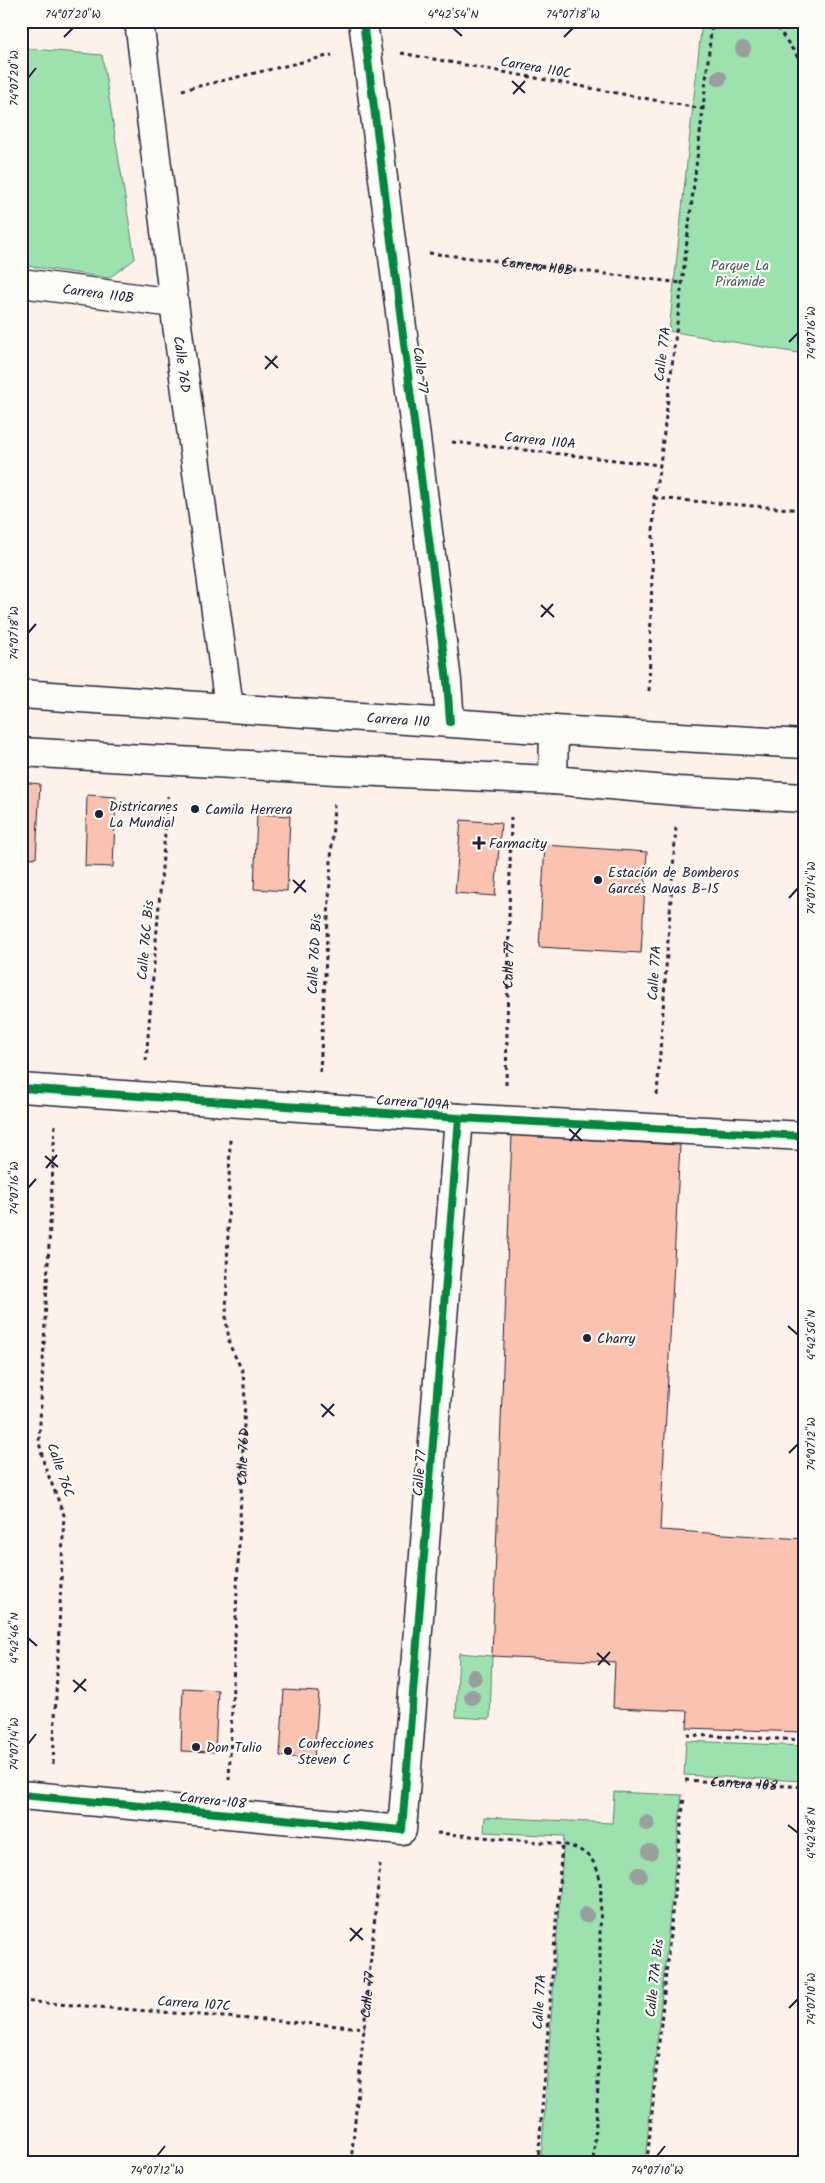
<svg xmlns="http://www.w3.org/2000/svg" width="825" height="2183" font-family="Kalam,sans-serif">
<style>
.green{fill:#9de2ae;stroke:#608274}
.building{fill:#fbc3af;stroke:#22223b}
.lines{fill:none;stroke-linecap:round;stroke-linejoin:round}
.minor-casing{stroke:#22223b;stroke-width:31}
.secondary-casing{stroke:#22223b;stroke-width:31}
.path{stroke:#22223b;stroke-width:3;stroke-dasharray:4 4;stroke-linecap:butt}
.minor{stroke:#fdfcf7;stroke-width:28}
.secondary{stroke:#fdfcf7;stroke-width:28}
.cycleway-casing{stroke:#fdfcf7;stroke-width:11}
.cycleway{stroke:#00873e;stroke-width:8}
.tree{fill:#999f9d}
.ticks{fill:none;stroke:#22223b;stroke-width:2}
.poi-dot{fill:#22223b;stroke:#fdfcf7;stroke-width:2}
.labels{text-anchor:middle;stroke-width:4.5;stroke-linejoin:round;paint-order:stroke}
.street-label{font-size:14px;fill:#22223b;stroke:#fdfcf7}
.park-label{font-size:14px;fill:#475c5e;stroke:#fdfcf7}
.poi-label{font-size:14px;fill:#22223b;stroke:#fdfcf7;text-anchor:start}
.neatline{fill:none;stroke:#22223b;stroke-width:2}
.ticks-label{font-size:12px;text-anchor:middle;fill:#22223b}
</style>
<rect width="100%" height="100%" fill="#fdf1e9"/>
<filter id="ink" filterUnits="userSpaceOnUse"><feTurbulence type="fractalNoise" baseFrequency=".02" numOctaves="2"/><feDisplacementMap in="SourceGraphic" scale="10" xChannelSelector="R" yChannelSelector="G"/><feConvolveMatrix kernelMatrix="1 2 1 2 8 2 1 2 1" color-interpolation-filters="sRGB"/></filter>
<g filter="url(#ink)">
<path class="green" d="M702 21H804V354L669 331Z
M21 48 102 55 135 259 109 278 21 265Z
M459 1653 492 1656 490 1719 456 1717Z
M686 1741 804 1746V1781L684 1775Z
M614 1792 682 1795 645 2162H541L564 1836 484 1832 485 1817 612 1823Z"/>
<path class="building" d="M21 782 40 784 36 858 21 857Z
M87 795 116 797 113 867 85 866Z
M257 814 290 816 287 891 254 889Z
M461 820 501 823 495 896 455 893Z
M545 845 647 852 641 953 539 947Z
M512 1135 680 1145 660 1530 804 1539 803 1732 687 1728 688 1711 613 1708 615 1662 492 1656Z
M183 1688 218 1690 215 1752 181 1751Z
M284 1690 319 1692 314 1759 280 1756Z"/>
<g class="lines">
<defs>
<g id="minor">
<path id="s6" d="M139 21 174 303 229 707"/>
<path d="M363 21 447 681 450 722"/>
<path id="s7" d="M21 283 174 303"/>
<path d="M21 1088 459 1118 804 1136"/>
<path d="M21 1795 402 1830 459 1118"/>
</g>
<g id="secondary">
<path id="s8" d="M21 694 554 730 804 744"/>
<path d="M21 752 335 770 553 780 678 791 804 798"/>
<path d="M553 780 554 730"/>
</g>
</defs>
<use href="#minor" class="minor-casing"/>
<use href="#secondary" class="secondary-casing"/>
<g class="path">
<path d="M773 21 804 66"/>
<path d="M401 53 703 109"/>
<path d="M182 90 332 55"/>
<path id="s1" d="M429 253 682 283"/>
<path d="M452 442 660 465"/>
<path d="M654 498 804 510"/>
<path d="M649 691 654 498 660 465 703 109 712 21"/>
<path d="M146 1061 168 796"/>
<path d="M320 1072 334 804"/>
<path id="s2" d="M506 1085 511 814"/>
<path d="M657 1095 676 827"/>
<path d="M687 1735 804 1740"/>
<path d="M53 1764 64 1515 44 1464 39 1442 55 1125"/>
<path id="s3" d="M229 1780 245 1400 243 1372 230 1346 226 1320 230 1138"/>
<path id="s4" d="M685 1780 804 1787"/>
<path d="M437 1833 562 1844C579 1848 592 1854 598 1872 603 1885 600 1918 600 1933 600 2009 600 2086 593 2162"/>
<path d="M21 2001 365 2028"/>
<path id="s5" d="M351 2162 380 1864"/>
<path d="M538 2162 562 1844"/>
<path d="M647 2162 684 1796"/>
</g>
<use href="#minor" class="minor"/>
<use href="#secondary" class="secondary"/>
<defs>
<path id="cycleway" d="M363 21 447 681 450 722
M21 1088 459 1118 804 1136
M21 1795 402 1830 459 1118"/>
</defs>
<use href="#cycleway" class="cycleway-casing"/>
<use href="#cycleway" class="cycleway"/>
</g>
<g class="tree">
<circle cx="743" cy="49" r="8"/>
<circle cx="719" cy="78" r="8"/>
<circle cx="474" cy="1677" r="8"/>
<circle cx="472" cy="1697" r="8"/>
<circle cx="647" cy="1823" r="8"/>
<circle cx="650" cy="1852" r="8"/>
<circle cx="639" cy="1875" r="8"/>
<circle cx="586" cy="1915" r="8"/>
</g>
</g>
<path class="ticks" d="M453 28 462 36M64 37 73 28M564 37 573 28M28 78 36 68M512 81 525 93M513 94 525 81M789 342 798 333M265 356 278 368M265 369 277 356M541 605 554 617M541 617 553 604M28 633 36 624M293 880 306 892M294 893 305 880M789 898 798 888M569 1129 582 1141M570 1141 581 1128M45 1156 58 1167M46 1168 57 1155M28 1188 36 1179M788 1326 798 1335M321 1404 334 1416M322 1417 334 1404M789 1453 798 1444M28 1638 37 1646M597 1653 610 1665M598 1665 610 1652M73 1680 86 1691M74 1692 86 1679M28 1744 36 1734M788 1825 798 1833M350 1928 363 1940M350 1941 362 1928M789 2008 798 1999M157 2156 165 2146M657 2156 665 2146"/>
<g class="poi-dot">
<circle cx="195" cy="809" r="5"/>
<circle cx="99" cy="814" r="5"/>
<path d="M476.5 835.5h5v5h5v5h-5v5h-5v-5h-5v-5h5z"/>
<circle cx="598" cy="880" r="5"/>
<circle cx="587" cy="1338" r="5"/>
<circle cx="196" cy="1747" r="5"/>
<circle cx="288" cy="1751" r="5"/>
</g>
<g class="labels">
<g class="street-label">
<text transform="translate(536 67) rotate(10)" y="5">Carrera 110C</text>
<text dy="5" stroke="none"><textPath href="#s1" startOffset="109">Carrera 110B</textPath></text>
<text dy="5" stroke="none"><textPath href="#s7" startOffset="78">Carrera 110B</textPath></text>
<text transform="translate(662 354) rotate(-83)" y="5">Calle 77A</text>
<text dy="5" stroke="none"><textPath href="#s6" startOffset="346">Calle 76D</textPath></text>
<text transform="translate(421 370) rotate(83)" y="5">Calle 77</text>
<text transform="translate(540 440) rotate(6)" y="5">Carrera 110A</text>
<text dy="5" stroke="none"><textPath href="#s8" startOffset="378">Carrera 110</textPath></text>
<text transform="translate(145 940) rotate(-85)" y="5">Calle 76C Bis</text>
<text transform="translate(314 954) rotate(-87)" y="5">Calle 76D Bis</text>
<text dy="5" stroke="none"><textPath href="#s2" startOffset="120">Calle 77</textPath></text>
<text transform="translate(654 973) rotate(-86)" y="5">Calle 77A</text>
<text transform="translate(413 1102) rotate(4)" y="5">Carrera 109A</text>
<text dy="5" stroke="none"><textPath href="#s3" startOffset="324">Calle 76D</textPath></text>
<text transform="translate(61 1470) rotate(71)" y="5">Calle 76C</text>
<text transform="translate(419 1473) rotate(-86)" y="5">Calle 77</text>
<text dy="5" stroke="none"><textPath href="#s4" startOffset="59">Carrera 108</textPath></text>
<text transform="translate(213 1800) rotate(6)" y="5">Carrera 108</text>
<text transform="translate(654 1978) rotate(-84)" y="5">Calle 77A Bis</text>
<text dy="5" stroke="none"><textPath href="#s5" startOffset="168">Calle 77</textPath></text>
<text transform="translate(539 2002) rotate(-86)" y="5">Calle 77A</text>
<text transform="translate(194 2003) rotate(4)" y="5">Carrera 107C</text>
</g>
<g class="park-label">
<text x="740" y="270">Parque La<tspan x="740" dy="16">Pirámide</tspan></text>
</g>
<g class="poi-label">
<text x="109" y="811">Districarnes<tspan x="109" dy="16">La Mundial</tspan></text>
<text x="205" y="814">Camila Herrera</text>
<text x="489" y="848">Farmacity</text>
<text x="608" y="877">Estación de Bomberos<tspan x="608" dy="16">Garcés Navas B-15</tspan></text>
<text x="597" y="1343">Charry</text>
<text x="298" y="1748">Confecciones<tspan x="298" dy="16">Steven C</tspan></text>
<text x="206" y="1752">Don Tulio</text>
</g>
</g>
<rect width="825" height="2183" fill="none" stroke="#fdfcf7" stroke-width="55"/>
<rect x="28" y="28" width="770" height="2128" class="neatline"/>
<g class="ticks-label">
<text x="73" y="18">74°07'20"W</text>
<text x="453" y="18">4°42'54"N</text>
<text x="573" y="18">74°07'18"W</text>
<text transform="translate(14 78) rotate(-90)" y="4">74°07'20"W</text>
<text transform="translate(811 333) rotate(-90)" y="4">74°07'16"W</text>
<text transform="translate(14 633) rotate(-90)" y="4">74°07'18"W</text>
<text transform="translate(811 888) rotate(-90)" y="4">74°07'14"W</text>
<text transform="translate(14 1188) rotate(-90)" y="4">74°07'16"W</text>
<text transform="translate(811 1335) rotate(-90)" y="4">4°42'50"N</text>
<text transform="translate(811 1444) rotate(-90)" y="4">74°07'12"W</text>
<text transform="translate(14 1638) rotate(-90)" y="4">4°42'46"N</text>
<text transform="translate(14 1744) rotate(-90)" y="4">74°07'14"W</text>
<text transform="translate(811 1833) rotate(-90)" y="4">4°42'48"N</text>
<text transform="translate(811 1999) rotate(-90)" y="4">74°07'10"W</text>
<text x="157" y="2174">74°07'12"W</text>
<text x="657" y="2174">74°07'10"W</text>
</g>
</svg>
